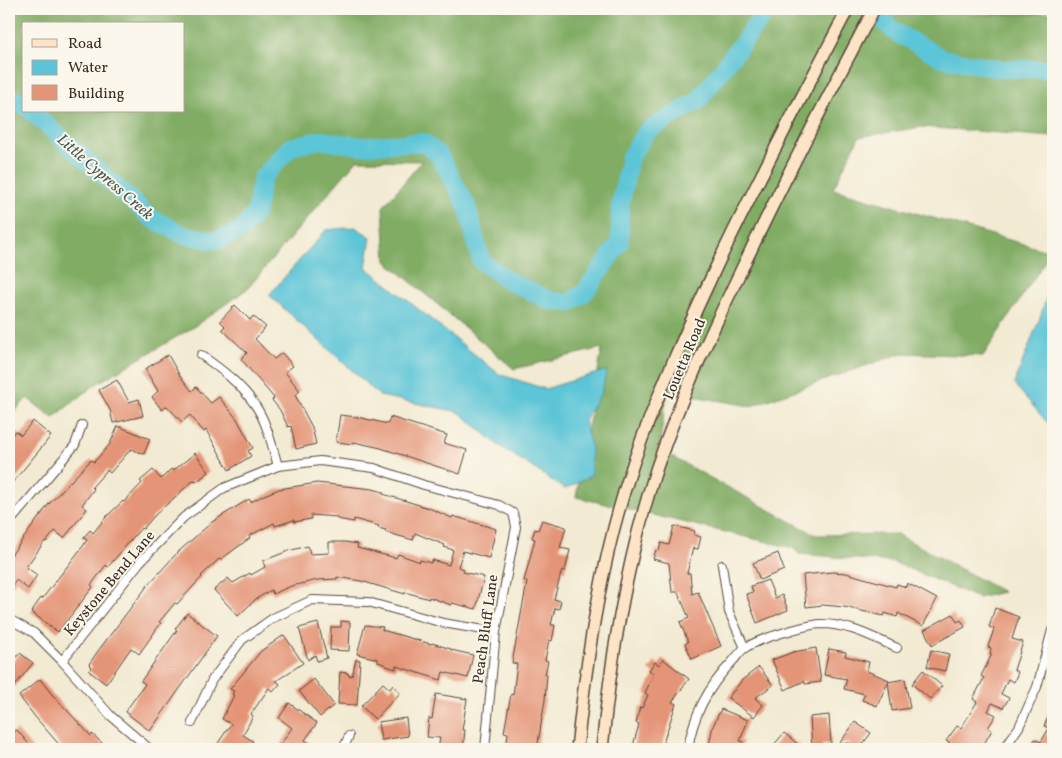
<svg xmlns="http://www.w3.org/2000/svg" width="1062" height="758" font-family="Vollkorn,serif">
<style>
.green{fill:#a1c772;stroke:#6e7848}
.forest{fill:#80ac64;stroke:#5e6b41;fill-rule:evenodd}
.water{fill:#5bc5d7;stroke:#4b787a}
.lines{fill:none;stroke-linecap:round;stroke-linejoin:round}
.river{stroke:#5bc5d7;stroke-width:18}
.building{fill:#e49477}
.minor-casing{stroke:#564739;stroke-width:10}
.secondary-casing{stroke:#564739;stroke-width:14}
.minor{stroke:#fff;stroke-width:8}
.secondary{stroke:#fee4c6;stroke-width:11}
.labels{text-anchor:middle;stroke-width:4;stroke-linejoin:round;paint-order:stroke}
.street-label{font-size:15px;fill:#3b2a1e;stroke:#fbf7ec}
.water-label{font-size:16px;font-style:italic;fill:#455856;stroke:#fbf7ec}
</style>
<rect width="100%" height="100%" fill="#fbf7ec"/>
<filter id="ink" filterUnits="userSpaceOnUse"><feTurbulence type="fractalNoise" baseFrequency=".02" numOctaves="2"/><feDisplacementMap in="SourceGraphic" scale="10" xChannelSelector="R" yChannelSelector="G"/><feConvolveMatrix kernelMatrix="1 2 1 2 8 2 1 2 1" color-interpolation-filters="sRGB"/></filter>
<filter id="wash" filterUnits="userSpaceOnUse"><feTurbulence type="fractalNoise" baseFrequency=".0096" numOctaves="4" result="noise"/><feDisplacementMap in="SourceGraphic" scale="20" xChannelSelector="R" yChannelSelector="G"/><feGaussianBlur stdDeviation="1.12" result="paint"/><feColorMatrix in="noise" values="0 0 0 0 0 0 0 0 0 0 0 0 0 0 0 0 0 1.4 0 .05"/><feComposite in="paint" operator="in"/></filter>
<g filter="url(#wash)">
<rect width="100%" height="100%" fill="#f2ead2"/>
<path class="green" d="M953 9H1053V14L969 15Z"/>
<path class="forest" d="M9 9H953L969 15 1053 14V137L922 127 859 137 833 189 1051 252 983 356 902 353 751 406 667 392 659 450 816 535 897 534 1003 592 978 598 893 562 799 554 793 548 576 497 602 348 514 369 386 261 383 207 422 161 357 160 247 289 192 328 96 384 53 418 27 398 9 418ZM24 24H184V111H24Z"/>
<path class="water" d="M355 227 371 237 366 267 499 374 545 389 607 370 601 393 584 421 591 446V476L565 489 497 444 459 412 380 396 269 295 326 230Z
M1050 285 1053 287V429L1014 384 1041 315Z"/>
<g class="lines">
<path class="river" d="M870 9 895 32 942 58 1000 69H1053
M9 96 24 106
M31 111 151 218 184 235 216 241 242 230 256 212 262 178 291 147 319 140 361 146 422 142 439 155 467 206 481 261 509 281 551 301 570 303 585 292 620 242V207L630 157 646 132 699 100 768 9"/>
</g>
<g id="blocks">
<path class="building" d="M235 305 250 320 253 316 266 327 255 339 274 359 282 353 293 366 285 372 300 391 295 395 312 427 316 444 296 449 291 426 288 427 280 410 272 400 274 398 241 359 247 353 222 329 225 326 220 321Z
M168 355 180 376 192 391 196 387 211 403 219 397 237 419 253 448 248 451 251 456 229 470 206 430 204 432 190 415 182 422 167 406 162 410 152 397 158 391 145 369Z
M117 380 129 402 139 399 143 416 113 423 110 410 99 390Z
M340 415 357 417 388 424 390 417 447 435 444 443 467 450 460 474 381 448 354 442V444L336 442Z
M33 421 51 436 9 487V439L15 431 21 435Z
M118 426 150 439 144 454 131 449 110 473 107 470 92 487 94 489 82 505 87 509 64 538 55 531 46 542 45 541 26 567 37 575 28 589 16 580 9 592V558L48 505 91 460 94 462 110 444Z
M195 453 209 472 196 482 194 480 155 515 143 529 141 528 108 567 106 565 91 585 93 587 58 632 31 612 41 598 42 599 83 546 87 540 83 538 90 530 93 533 107 516 123 501 124 502 142 483 140 481 153 470 161 479 171 469 173 471Z
M317 483 373 489 383 492V494L429 508 452 518 453 516 496 529 489 558 463 551 458 567 464 569 463 572 484 577 476 609 452 603 451 605 429 597V599L405 592V594L361 581 337 577V579L318 580 291 586 273 594 271 590 256 599 238 616 214 590 228 578 233 583 250 573 251 575 265 567 263 561 288 551 308 546 310 554 329 553V542H345L358 544 357 548 396 558 398 554 420 562V560L431 563 432 560 449 565 453 550 444 547 445 545 415 533 413 540 385 532 386 530 378 528 379 526 354 519V522L337 519V517L311 515V519L294 522V520L275 526 274 523 249 536 250 538 220 560 219 559 201 576 202 577 177 604 175 603 159 622 161 623 139 654 131 648 106 684 89 671 92 667 89 664 98 651 148 585 177 553 212 522 249 499 251 502 264 495 279 489Z
M542 520 566 527 560 548 570 550 565 571 562 570 554 599 561 601 559 609 555 608 551 625H555L552 641 549 640 545 660 548 661 545 674H547L545 700 537 749H506L508 733 504 732 511 694 513 695 517 664 512 663 527 582 524 581 535 539 532 538 535 529 538 530Z
M674 526 695 531 694 535 701 537 698 549 693 548 687 573H690L692 594 698 592 721 646 692 659 685 644 688 642 680 622 689 618 678 592H672L669 563 653 559 656 550 659 551 661 543 669 545Z
M778 553 784 570 760 580 753 563Z
M832 572 846 573 896 587 897 584 906 587 907 583 937 599 923 626 898 613 897 617 885 613 884 616 844 607 823 605 806 607 803 575Z
M768 580 775 598 782 595 788 610 757 623 746 594 753 592 751 586Z
M995 608 1019 617 1012 639 1023 642 1014 670 1018 672 1014 682 1008 679 1001 694 1009 698 1003 708 992 703 988 711 996 715 988 728 992 730 981 749H944L950 743 946 741 957 726 961 728 977 702 973 699 984 678 981 676 992 654H990L991 648 988 647 994 629 989 627Z
M187 613 217 636 150 731 125 712 145 684 141 681 177 630 175 629Z
M953 614 957 622 961 620 965 627 932 645 924 630Z
M341 621 350 622 349 651 330 650 331 627H341Z
M318 623 327 658 317 661 315 655 308 660 299 628Z
M365 625 383 627 382 630 431 644 432 643 451 649V650L473 655 468 678 443 672 441 680 396 666V669L386 666V665L378 662V659L357 654Z
M284 635 303 663 276 681 280 684 273 692 269 688 251 714 253 716 243 735 253 741 248 749H214L231 724 222 719 234 695 232 694 234 691 230 689 261 651Z
M816 648 821 682 805 684 804 681 785 690 772 660 793 652Z
M829 649 846 652 845 656 869 662 867 671 889 680 877 706 862 700 865 694 844 689 847 679 824 675Z
M931 650 949 654 945 671 927 667Z
M20 653 33 663 9 693V666Z
M356 659 360 660 357 705 338 704 340 672 348 673V675L352 676Z
M663 659 689 679 672 702 676 704 661 749H644L633 746 639 724 636 723 640 707 642 708 648 695 645 693 654 674 649 670 655 662 659 665Z
M759 667 773 685 755 698 763 705 754 717 728 698 742 680Z
M923 670 942 686 930 699 912 684Z
M40 679 50 692 91 736 92 734 109 749H63L36 718 19 696Z
M314 679 334 705 320 717 299 691Z
M905 679 910 708 892 711 888 682Z
M383 683 390 689 393 685 400 693 375 719 361 706Z
M436 694 467 699 462 730H465L463 749H438L440 738 427 737 429 718 432 719Z
M289 703 317 723 305 740 318 749H285L280 745 292 728 279 718Z
M1053 706V749H1029L1035 739 1041 742 1049 728 1044 726Z
M721 709 748 720 740 741H743L741 749H708L713 726Z
M829 715 831 744 822 745 823 749H812L810 717Z
M406 718 408 736 381 740 378 722Z
M855 722 871 733 859 749H845L850 743 839 744Z
M9 728 13 733 17 730 33 749H9Z
M784 733 804 749H777L773 746Z"/>
</g>
</g>
<g filter="url(#ink)">
<use href="#blocks" fill-opacity="0" stroke="#564739" stroke-width="1"/>
<g class="lines">
<defs>
<path id="minor" d="M201 355C221 369 241 384 255 405 267 422 272 446 278 466
M9 523 75 445 82 425
M722 565 729 612 745 648
M9 619 34 633 62 661 111 716 150 749
M62 661 140 562 184 517 224 488 278 466 320 461 374 468 424 485 499 505 513 513 516 527 496 632 485 749
M192 723 212 680 242 640 273 618 312 600 368 602 443 623 496 632
M343 749 349 736
M688 749C693 715 708 687 732 662 736 658 740 651 745 648 758 639 805 625 821 624 849 624 872 637 897 648
M1004 749 1019 727 1037 687 1052 630"/>
<path id="secondary" d="M577 749C587 653 602 555 633 464 657 394 688 327 719 261 760 176 804 92 848 9
M602 749C611 654 627 558 657 467 682 394 715 324 749 254 788 172 831 90 874 9"/>
</defs>
<use href="#minor" class="minor-casing"/>
<use href="#secondary" class="secondary-casing"/>
<use href="#minor" class="minor"/>
<use href="#secondary" class="secondary"/>
</g>
</g>
<g class="labels">
<g class="street-label">
<text transform="translate(684 359) rotate(-67)" y="5">Louetta Road</text>
<text transform="translate(109 583) rotate(-50)" y="5">Keystone Bend Lane</text>
<text transform="translate(485 629) rotate(-82)" y="5">Peach Bluff Lane</text>
</g>
<g class="water-label">
<text transform="translate(106 176) rotate(41)" y="6">Little Cypress Creek</text>
</g>
</g>
<rect width="1062" height="758" fill="none" stroke="#fbf7ec" stroke-width="30"/>
<rect x="22" y="22" width="162" height="90" fill="#fbf7ec" stroke="#aea59a"/>
<rect x="32" y="39" width="25" height="8" fill="#fee4c6" stroke="#aea59a"/>
<text x="68" y="48" font-size="15" fill="#3b2a1e">Road</text>
<rect x="32" y="60" width="25" height="15" fill="#5bc5d7" stroke="#aea59a"/>
<text x="68" y="72" font-size="15" fill="#3b2a1e">Water</text>
<rect x="32" y="85" width="25" height="15" fill="#e49477" stroke="#aea59a"/>
<text x="68" y="98" font-size="15" fill="#3b2a1e">Building</text>
</svg>
